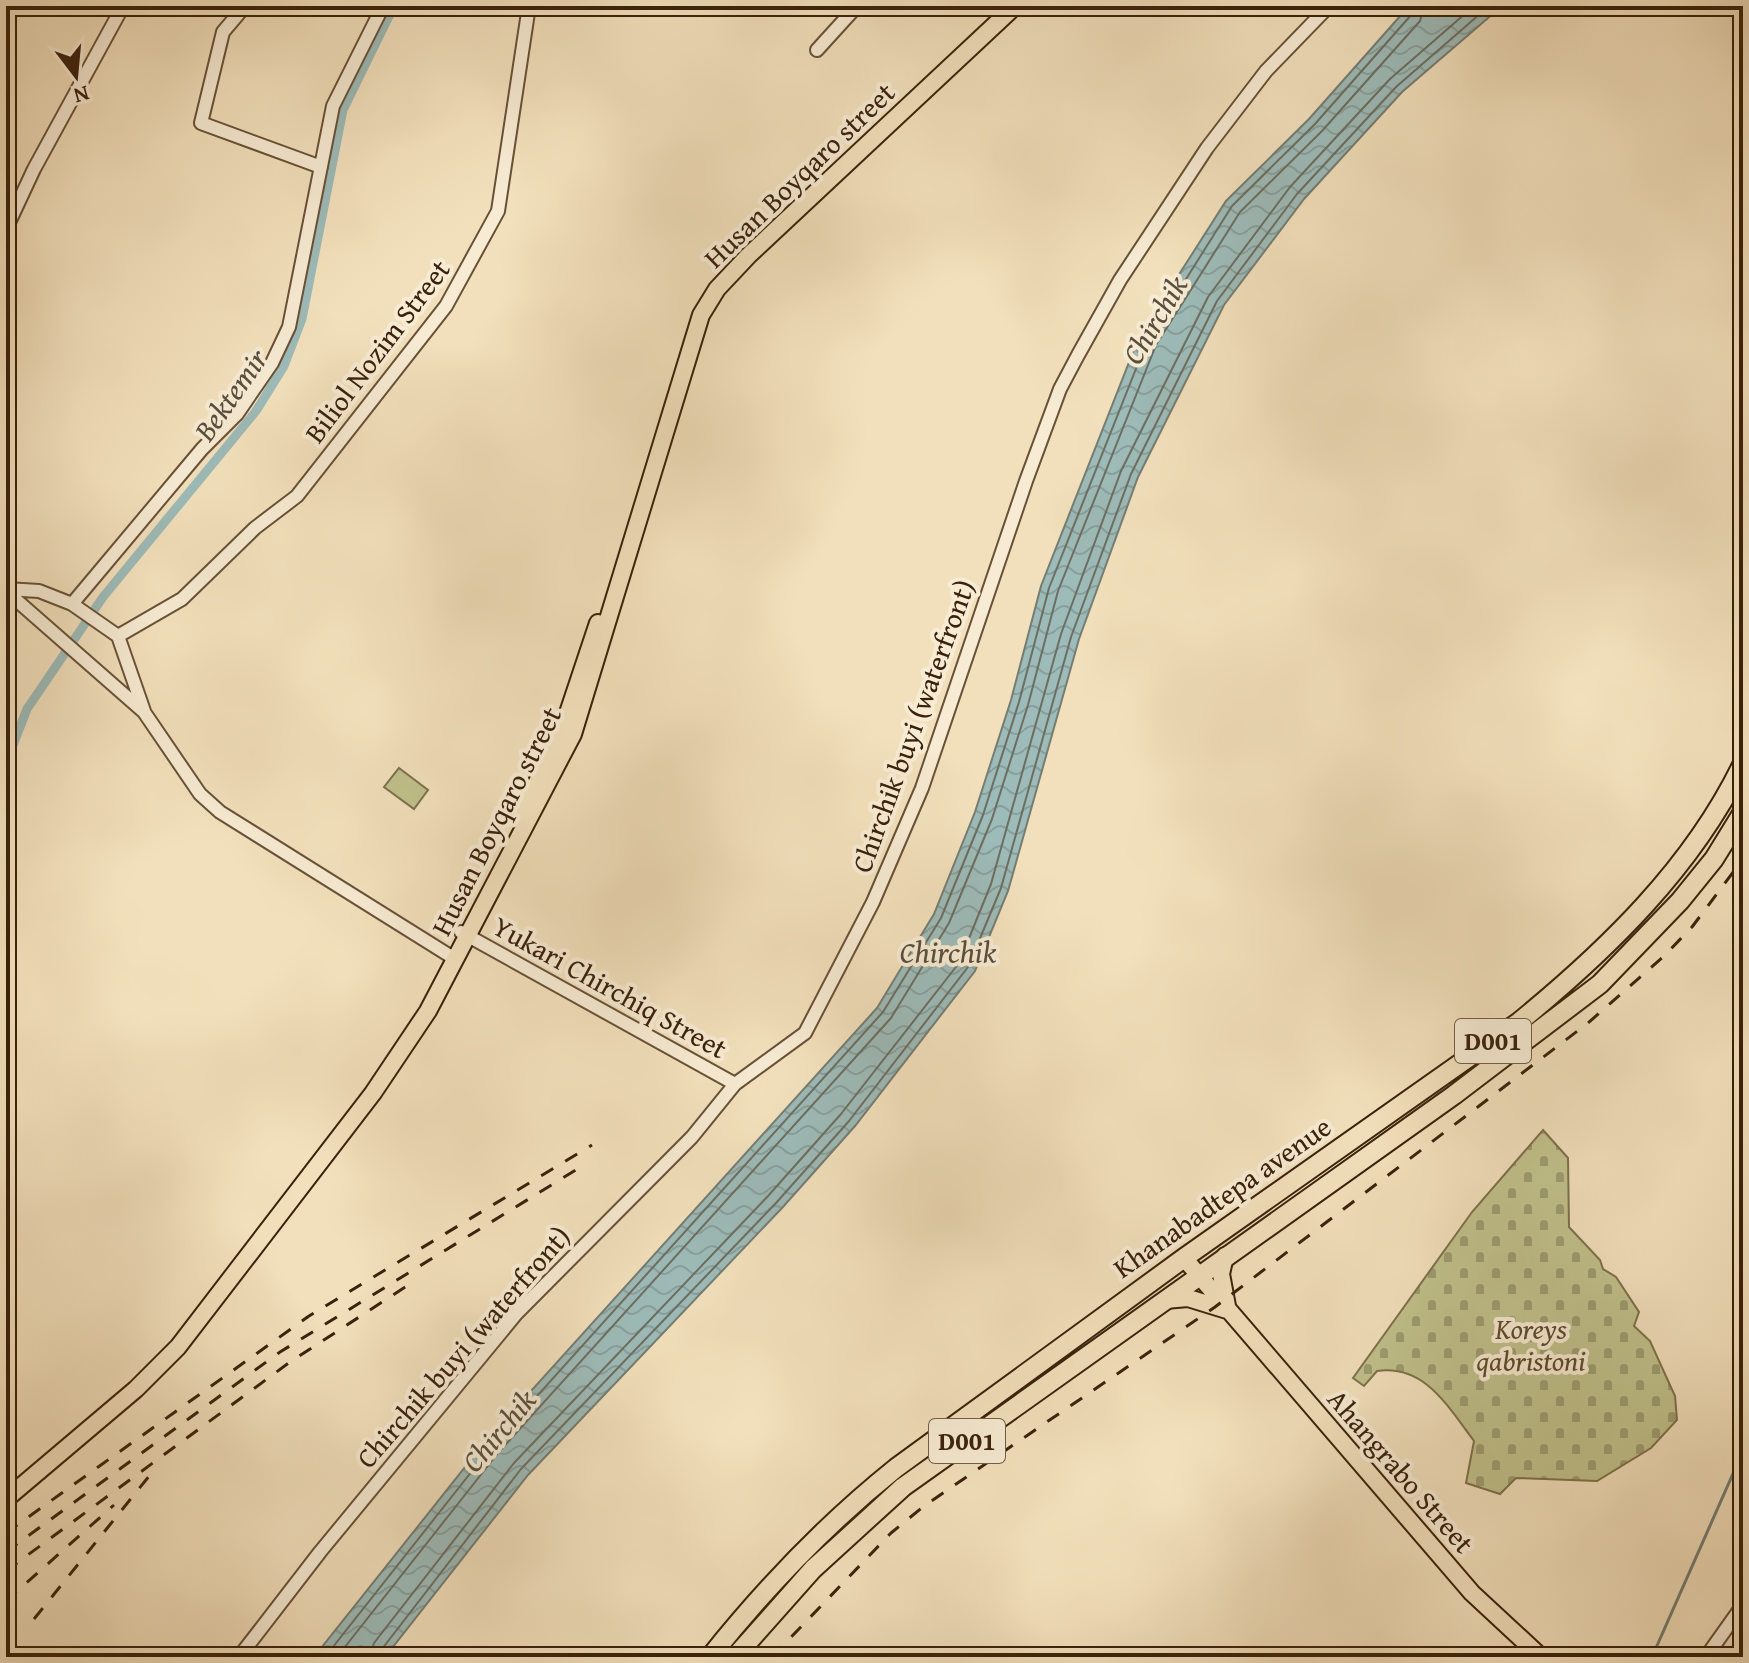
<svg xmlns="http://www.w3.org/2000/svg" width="1749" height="1663" font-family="'Gentium Book Plus',serif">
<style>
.green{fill:#c0c18c;stroke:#7d714c;stroke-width:2}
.cemetery{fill:url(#cemetery-stones);stroke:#7d714c;stroke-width:2}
.water{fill:url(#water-waves);stroke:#757d73;stroke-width:2}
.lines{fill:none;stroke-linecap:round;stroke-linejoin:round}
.shore{stroke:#6c6e62;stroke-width:2}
.stream{stroke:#757d73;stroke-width:3}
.canal{stroke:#9dbbb8;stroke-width:9}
.minor-casing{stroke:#685137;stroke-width:16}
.major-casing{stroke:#3a210b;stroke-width:20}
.highway-casing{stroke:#3a210b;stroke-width:22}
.minor{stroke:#f7ebd3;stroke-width:12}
.major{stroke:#f2e0bc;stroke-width:16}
.highway{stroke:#f2e0bc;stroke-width:18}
.rail{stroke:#3a210b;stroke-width:3;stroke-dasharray:14 14;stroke-linecap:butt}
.labels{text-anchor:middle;stroke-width:8;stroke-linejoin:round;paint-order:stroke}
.shield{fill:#f7ebd3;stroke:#735e47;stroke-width:2}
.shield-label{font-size:26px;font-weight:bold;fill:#3a210b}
.street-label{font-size:28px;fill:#3a210b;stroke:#f7ebd3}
.park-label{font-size:28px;font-style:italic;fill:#5c492b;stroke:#f7ebd3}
.water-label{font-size:30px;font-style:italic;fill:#584f3f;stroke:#f7ebd3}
</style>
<defs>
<pattern id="cemetery-stones" width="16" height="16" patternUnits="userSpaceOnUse" patternTransform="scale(2)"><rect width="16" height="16" fill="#c0c18c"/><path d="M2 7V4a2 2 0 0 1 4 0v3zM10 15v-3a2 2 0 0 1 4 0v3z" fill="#9d9c71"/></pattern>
<pattern id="water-waves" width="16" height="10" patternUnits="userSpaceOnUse" patternTransform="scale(2)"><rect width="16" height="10" fill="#9dbbb8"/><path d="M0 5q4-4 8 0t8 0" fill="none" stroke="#88a09d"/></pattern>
</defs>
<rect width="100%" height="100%" fill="#f2e0bc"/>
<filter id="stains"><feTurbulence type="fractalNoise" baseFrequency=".0025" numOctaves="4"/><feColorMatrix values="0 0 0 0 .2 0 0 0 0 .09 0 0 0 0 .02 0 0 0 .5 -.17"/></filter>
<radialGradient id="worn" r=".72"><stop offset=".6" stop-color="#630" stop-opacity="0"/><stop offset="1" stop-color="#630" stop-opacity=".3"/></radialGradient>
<path class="green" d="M399 768 428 790 414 809 384 787Z"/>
<path class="cemetery" d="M1543 1130 1568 1158 1569 1227 1600 1260 1603 1269 1616 1277 1639 1312 1634 1326 1650 1341 1675 1396 1677 1420 1651 1448 1597 1481 1516 1478 1500 1494 1466 1483 1474 1441C1448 1407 1425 1364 1377 1371L1364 1386 1353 1378 1472 1212Z"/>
<path class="water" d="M1409 6H1502L1402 92 1304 199 1224 305 1138 477 1079 639 1008 891 975 971 855 1126 782 1208 528 1475 385 1657H314L485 1442 877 1008 934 914 975 812 1011 700 1041 586 1139 337 1226 201 1309 119Z"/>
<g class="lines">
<path class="shore" d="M325 1657 491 1447 883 1012 941 918 983 815 1019 702 1049 588 1147 341 1232 206 1315 124 1412 14 1414 6
M337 1657 498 1453 891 1018 949 923 992 819 1028 705 1058 591 1156 345 1240 212 1322 131 1420 21 1424 6
M370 1657 374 1643 514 1463 768 1196 841 1114 959 963 991 884 1061 634 1121 471 1208 297 1290 187 1390 79 1474 6
M380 1657 382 1649 521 1469 776 1203 849 1121 968 967 1001 888 1071 637 1131 474 1217 301 1297 194 1396 87 1489 6"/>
<path class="stream" d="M1652 1657 1743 1451"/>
<path class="canal" d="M6 763 27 709 103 597 256 411 284 366 302 319 343 110 394 6"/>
<defs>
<path id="minor" d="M245 6 223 32 201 123 321 167
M817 50 857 6
M6 229 34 169 123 6
M6 589 39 591 72 604 118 636 144 711
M6 591 144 712 200 794 220 812 455 959
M72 604 202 449 237 414 272 363 289 327 333 106 383 6
M118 636 182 599 255 528 297 496 446 306 498 211 529 6
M461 932 735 1084
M239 1657 320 1552 517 1313 692 1137 735 1084 805 1033 873 902 922 788 1026 481 1060 389 1078 355 1120 280 1207 148 1266 71 1329 6
M1706 1657 1743 1605"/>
<path id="major" d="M519 819 562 731 598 623
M1225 1256 1221 1274 1227 1306
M1184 1258 1472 1593 1541 1657
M1165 1300 1188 1298 1227 1310
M6 1499 136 1389 178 1347 373 1093 428 1011 573 734 701 315 717 289 749 255 1015 6"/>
<path id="highway" d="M710 1657C766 1587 826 1524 896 1468L1184 1258 1519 1022C1607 950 1693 867 1743 763
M735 1657 813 1569 903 1487 1454 1095 1600 984 1680 901 1714 859 1743 812"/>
</defs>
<use href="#minor" class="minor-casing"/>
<use href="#major" class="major-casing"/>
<use href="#highway" class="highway-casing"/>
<use href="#minor" class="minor"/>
<use href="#major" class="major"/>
<use href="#highway" class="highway"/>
<path class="rail" d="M6 1533 309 1316 592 1145
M6 1552 280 1352 579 1168
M6 1571 290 1362 413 1282
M6 1601 114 1505
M34 1619 154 1470
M772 1657 891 1533 924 1506 1215 1307 1588 1023 1663 957 1692 927 1743 859"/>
</g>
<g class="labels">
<g class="shield">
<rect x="1455" y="1019" width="76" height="44" rx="6"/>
<rect x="929" y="1419" width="76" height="44" rx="6"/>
</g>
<g class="shield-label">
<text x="1493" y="1050">D001</text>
<text x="967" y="1450">D001</text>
</g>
<g class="street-label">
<text transform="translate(799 175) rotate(-44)" y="10">Husan Boyqaro street</text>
<text transform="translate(377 351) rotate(-53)" y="10">Biliol Nozim Street</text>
<text transform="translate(913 726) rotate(-70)" y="10">Chirchik buyi (waterfront)</text>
<text transform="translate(496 821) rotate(-63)" y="10">Husan Boyqaro street</text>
<text transform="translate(610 987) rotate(29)" y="10">Yukari Chirchiq Street</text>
<text transform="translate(1222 1197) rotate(-35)" y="10">Khanabadtepa avenue</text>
<text transform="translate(463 1347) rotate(-49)" y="10">Chirchik buyi (waterfront)</text>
<text transform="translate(1401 1471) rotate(49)" y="10">Ahangrabo Street</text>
</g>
<g class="park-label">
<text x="1531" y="1339">Koreys<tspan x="1531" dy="32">qabristoni</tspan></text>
</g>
<g class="water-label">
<text transform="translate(1155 320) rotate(-59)" y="10">Chirchik</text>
<text transform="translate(231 395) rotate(-55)" y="10">Bektemir</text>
<text x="948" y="963">Chirchik</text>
<text transform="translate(499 1431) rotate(-50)" y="10">Chirchik</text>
</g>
</g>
<rect width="1749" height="1663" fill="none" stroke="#f2e0bc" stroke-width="32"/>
<rect x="8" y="8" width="1733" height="1647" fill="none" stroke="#3a210b" stroke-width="4"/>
<rect x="16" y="16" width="1717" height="1631" fill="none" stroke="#3a210b" stroke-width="2"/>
<g transform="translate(76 76) rotate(164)" stroke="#f7ebd3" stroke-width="6" paint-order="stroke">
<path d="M0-6L14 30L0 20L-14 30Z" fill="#3a210b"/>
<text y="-12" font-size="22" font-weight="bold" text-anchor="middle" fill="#3a210b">N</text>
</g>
<rect width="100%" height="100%" filter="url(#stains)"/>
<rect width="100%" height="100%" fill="url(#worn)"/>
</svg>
